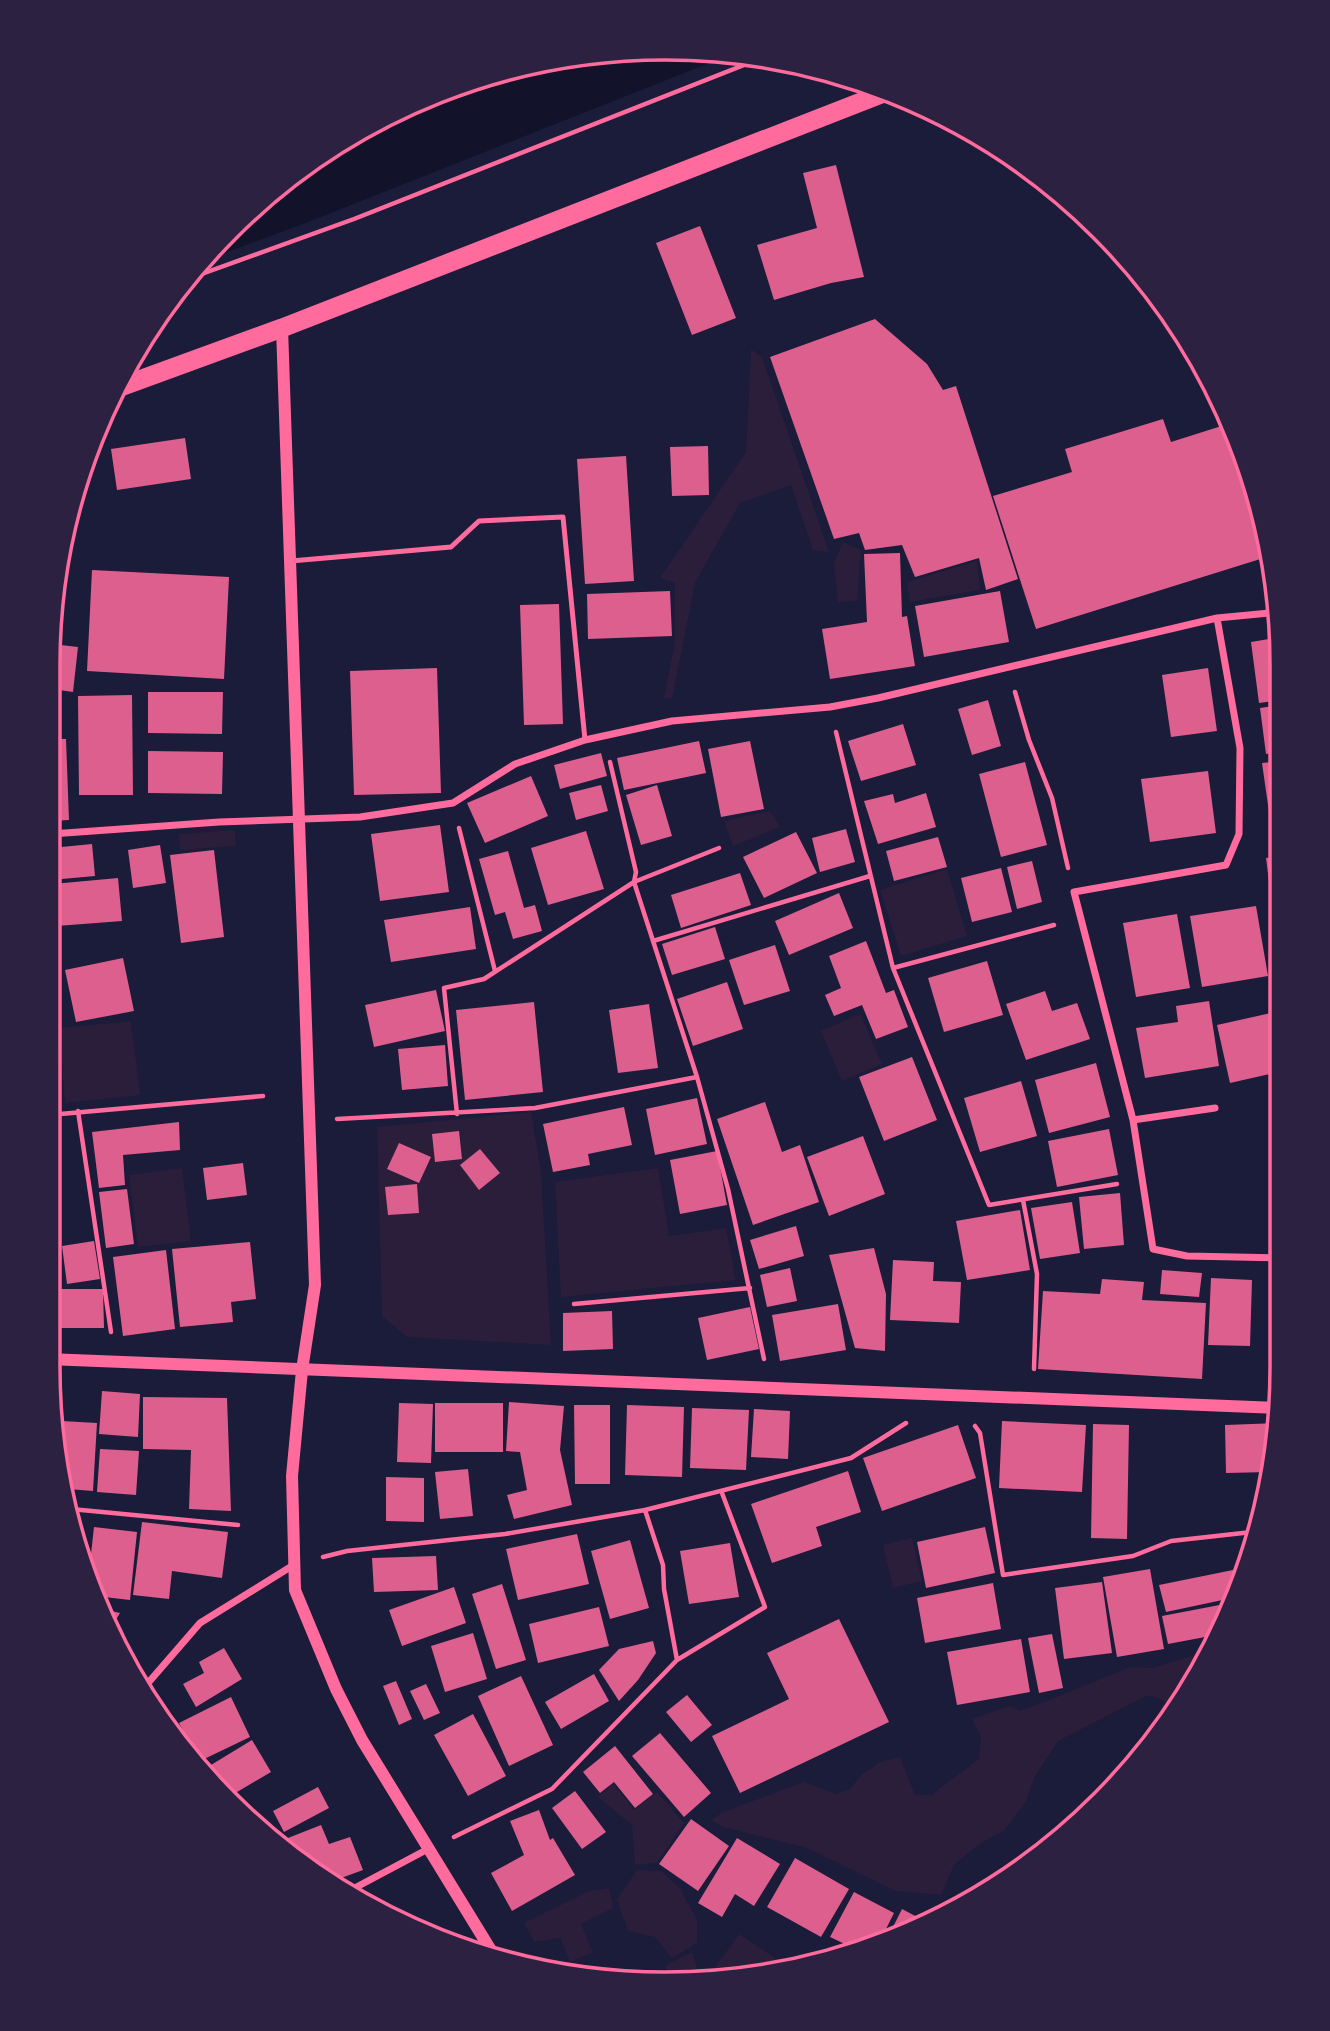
<svg xmlns="http://www.w3.org/2000/svg" width="1330" height="2031" font-family="'Public Sans',sans-serif">
<style>
.green{fill:#2a1e3b}
.water{fill:#12122b}
.building{fill:#dd5f8e}
.lines{fill:none;stroke-linecap:round;stroke-linejoin:round}
.path{stroke:#ff6b9d;stroke-width:4.5}
.service{stroke:#ff6b9d;stroke-width:5}
.minor{stroke:#ff6b9d;stroke-width:7}
.tertiary{stroke:#ff6b9d;stroke-width:12}
.trunk{stroke:#ff6b9d;stroke-width:19}
.rim{fill:none;stroke:#ff6b9d;stroke-width:3.5}
</style>
<rect width="100%" height="100%" fill="#1b1b3a"/>
<path class="green" d="M751 349 762 357 829 552 813 550 791 485 740 503 695 583 672 698H664L675 641V583L660 578 746 452Z
M843 542 861 550 857 601 838 602 834 563Z
M977 561 980 590 910 602 907 582Z
M770 811 780 827 733 846 724 821Z
M235 830 236 846 180 850 179 834Z
M947 869 967 936 901 956 880 890Z
M860 1014 882 1064 842 1081 821 1031Z
M131 1021 140 1095 65 1103 59 1028Z
M531 1112 541 1172 551 1345 407 1337 382 1316 377 1127Z
M182 1168 191 1241 138 1247 129 1175Z
M658 1168 669 1236 726 1228 736 1280 561 1297 555 1182Z
M912 1538 922 1581 893 1588 883 1545Z
M1212 1650 1174 1706 1156 1697 1146 1696 1058 1741 1034 1778 1026 1801 1005 1830 979 1844 954 1865 941 1895 895 1891 807 1848 723 1827 711 1820 723 1812 804 1782 836 1794 850 1789 861 1775 880 1762 900 1757 915 1795H931L979 1759 981 1737 972 1719 1010 1706 1020 1711 1034 1706 1131 1667 1152 1668Z
M613 1783 634 1810 657 1792 684 1823 657 1863 635 1865 632 1825 598 1797Z
M637 1870 661 1871 680 1888 697 1920V1943L672 1958 655 1937 628 1931 617 1900Z
M609 1888 613 1908 581 1924 593 1952 570 1962 560 1938 534 1942 524 1923 589 1891Z
M739 1934 792 1969 708 1977Z
M692 1952 700 1977 670 1979 665 1966Z"/>
<path class="water" d="M625 49 737 52 303 224 197 263 289 175 392 111 506 68Z"/>
<path class="building" d="M836 165 864 277 831 283 774 300 757 245 817 228 803 173Z
M700 226 736 318 692 335 656 243Z
M875 319 927 364 943 390 956 386 1018 579 986 590 979 558 915 577 902 545 865 550 859 533 834 539 770 357Z
M1163 419 1171 442 1231 423 1262 506 1270 556 1036 629 993 496 1072 472 1065 449Z
M185 438 191 479 117 490 111 449Z
M708 446 709 495 672 496 670 447Z
M626 456 634 581 585 584 577 459Z
M900 553 902 617 907 616 915 666 830 679 822 629 867 622 864 554Z
M92 570 229 577 224 679 87 671Z
M670 591 672 636 588 639 587 594Z
M1000 591 1009 642 924 657 915 606Z
M559 604 563 724 524 725 520 605Z
M1281 637V700L1259 703 1251 642Z
M52 644 78 647 73 692 52 689Z
M437 668 441 793 354 795 350 671Z
M1208 668 1217 731 1171 737 1162 675Z
M148 692H223L222 734 148 733Z
M132 695 133 795H79L78 696Z
M988 700 1001 746 972 755 958 709Z
M1281 705V752L1266 754 1260 708Z
M903 724 916 765 861 781 848 741Z
M52 739H66L69 820 51 821Z
M699 741 706 773 624 790 617 758Z
M750 741 764 809 721 817 708 749Z
M148 751 223 752 222 794 148 793Z
M601 753 607 776 560 789 554 765Z
M1281 761 1280 825 1271 826 1262 763Z
M1025 762 1047 845 1001 857 979 774Z
M1208 771 1216 833 1150 842 1141 779Z
M531 776 548 816 485 843 467 803Z
M601 785 608 811 576 820 569 793Z
M657 785 672 836 641 845 626 795Z
M926 793 936 827 878 844 864 801 893 794 895 803Z
M440 825 449 892 380 901 371 834Z
M846 829 855 862 820 872 812 838Z
M586 831 604 889 548 905 531 848Z
M796 832 817 873 764 898 743 857Z
M938 837 947 867 894 881 886 851Z
M92 844 95 876 51 880V848Z
M160 845 166 883 133 888 128 850Z
M214 850 224 937 181 943 170 855Z
M508 851 524 908 535 905 542 931 513 939 505 912 495 915 479 859Z
M1280 856V944H1277L1266 858Z
M1032 861 1042 902 1017 909 1007 867Z
M1001 868 1012 912 972 922 961 878Z
M740 873 751 905 681 928 671 895Z
M118 878 122 921 57 926 53 884Z
M839 893 853 928 789 955 775 921Z
M1256 906 1268 976 1202 987 1190 916Z
M470 907 476 949 391 962 384 920Z
M1177 914 1190 988 1136 997 1123 923Z
M715 927 725 959 672 975 662 944Z
M866 941 886 993 894 990 908 1027 876 1039 862 1005 834 1016 825 995 841 988 829 956Z
M775 945 790 991 744 1005 729 960Z
M123 958 134 1011 76 1022 65 970Z
M987 961 1003 1015 944 1032 928 978Z
M727 982 743 1029 693 1046 677 999Z
M436 990 445 1031 374 1047 365 1005Z
M1045 991 1052 1011 1077 1003 1090 1039 1026 1060 1006 1004Z
M1209 1001 1219 1066 1145 1078 1136 1028 1178 1022 1176 1006Z
M534 1002 543 1092 465 1100 456 1010Z
M649 1004 658 1068 618 1073 609 1010Z
M1280 1011 1279 1072 1230 1083 1217 1025Z
M50 1033 57 1088 49 1089Z
M445 1045 448 1086 402 1090 398 1049Z
M912 1057 937 1120 884 1141 859 1077Z
M1096 1063 1110 1117 1049 1133 1035 1080Z
M1021 1081 1037 1136 980 1152 964 1098Z
M697 1098 707 1144 655 1155 646 1109Z
M765 1102 782 1152 800 1145 819 1202 753 1225 717 1119Z
M624 1107 632 1145 588 1154 590 1165 553 1172 543 1124Z
M179 1122 180 1150 123 1155 125 1185 99 1188 92 1132Z
M1109 1129 1118 1175 1057 1187 1048 1141Z
M459 1131 462 1159 435 1162 432 1134Z
M863 1136 885 1194 829 1216 807 1157Z
M399 1143 431 1157 419 1183 387 1169Z
M480 1149 500 1173 479 1190 460 1165Z
M717 1151 727 1205 680 1214 670 1160Z
M243 1163 247 1195 207 1200 203 1168Z
M417 1184 419 1213 388 1215 385 1187Z
M127 1189 134 1244 106 1248 99 1192Z
M1120 1193 1124 1245 1084 1249 1079 1197Z
M1072 1202 1080 1253 1040 1259 1031 1208Z
M1020 1210 1030 1270 967 1280 956 1221Z
M796 1226 804 1256 759 1269 750 1240Z
M94 1241 100 1279 67 1284 62 1246Z
M250 1242 256 1299 231 1302 233 1322 180 1327 172 1249Z
M874 1248 886 1294 885 1351 855 1348 829 1255Z
M166 1250 175 1329 123 1336 113 1257Z
M893 1260 934 1262 933 1281 961 1282 959 1323 890 1320Z
M790 1268 797 1301 767 1307 760 1275Z
M1162 1270 1202 1273 1199 1297 1160 1294Z
M1211 1278 1252 1280 1250 1346 1208 1345Z
M1102 1279 1144 1282 1142 1300 1206 1303 1202 1379 1038 1369 1043 1291 1100 1294Z
M59 1289H103L104 1328H59Z
M838 1304 846 1350 780 1361 772 1315Z
M750 1307 759 1349 707 1360 698 1318Z
M612 1311 613 1349 563 1351V1313Z
M102 1391 140 1394 138 1437 99 1434Z
M143 1397 227 1398 231 1511 189 1509 191 1450 143 1449Z
M509 1402 564 1406 560 1450 572 1505 514 1519 507 1495 527 1490 520 1452 506 1451Z
M399 1403 433 1404 431 1463 397 1462Z
M435 1403H503V1452H435Z
M574 1405H610V1484H575Z
M627 1405 684 1407 682 1477 625 1475Z
M692 1408 749 1410 746 1470 690 1468Z
M754 1409 790 1411 788 1459 751 1457Z
M62 1421 97 1423 93 1491 68 1489 61 1448Z
M1002 1421 1086 1425 1082 1492 999 1488Z
M1278 1423 1277 1447 1270 1472 1226 1473 1225 1425Z
M1093 1424 1129 1425 1127 1539 1091 1538Z
M958 1425 976 1478 882 1511 863 1458Z
M100 1449 139 1451 136 1495 97 1492Z
M468 1469 473 1516 440 1519 435 1472Z
M848 1471 861 1512 816 1527 822 1546 772 1563 751 1504Z
M386 1477 424 1478V1522L386 1521Z
M142 1522 228 1532 222 1578 172 1571 169 1599 133 1595Z
M94 1527 137 1532 130 1600 96 1596 88 1581Z
M985 1527 995 1573 926 1588 917 1542Z
M577 1534 589 1584 518 1600 506 1549Z
M630 1540 649 1608 610 1619 591 1551Z
M730 1543 739 1597 689 1604 680 1551Z
M436 1556 438 1590 374 1592 372 1558Z
M1150 1569 1164 1649 1117 1657 1103 1577Z
M1233 1570 1236 1584 1232 1598 1166 1612 1159 1585Z
M1102 1582 1112 1653 1064 1659 1055 1588Z
M993 1583 1001 1629 925 1643 917 1598Z
M502 1584 526 1660 496 1669 472 1594Z
M454 1587 466 1623 402 1646 389 1610Z
M1230 1603 1221 1634 1168 1644 1162 1616Z
M599 1607 609 1646 538 1663 529 1624Z
M102 1609 120 1613 111 1628Z
M839 1619 889 1722 740 1793 712 1736 789 1699 767 1653Z
M473 1633 487 1679 445 1692 431 1646Z
M1052 1634 1063 1688 1039 1693 1028 1638Z
M1021 1639 1030 1692 957 1705 947 1652Z
M653 1641 656 1653 638 1680 619 1701 599 1670 619 1649Z
M224 1648 242 1679 196 1707 183 1684 204 1673 199 1662Z
M594 1674 609 1701 561 1729 545 1702Z
M521 1676 553 1745 509 1766 478 1696Z
M396 1681 412 1719 399 1725 383 1686Z
M426 1684 440 1713 424 1720 410 1691Z
M687 1695 712 1725 691 1742 666 1712Z
M231 1697 250 1737 200 1761 179 1723Z
M473 1714 506 1776 468 1796 434 1735Z
M660 1733 711 1793 684 1817 632 1756Z
M252 1740 271 1772 232 1795 206 1768Z
M615 1746 653 1794 635 1808 614 1782 600 1793 583 1772Z
M318 1787 329 1808 284 1832 273 1811Z
M575 1791 606 1832 582 1849 552 1808Z
M539 1810 550 1840 553 1838 575 1875 512 1911 491 1873 524 1855 510 1821Z
M691 1819 729 1846 698 1891 659 1864Z
M321 1825 329 1844 350 1837 363 1870 333 1881 294 1859 288 1838Z
M737 1838 780 1864 754 1906 735 1894 722 1917 698 1903Z
M795 1858 849 1889 821 1937 767 1907Z
M854 1892 894 1913 883 1935 867 1941 863 1939 860 1944 851 1947 830 1937Z
M902 1909 923 1920 890 1933Z"/>
<g class="lines">
<path class="path" d="M185 280 354 219 764 57
M1015 692 1029 740 1052 798 1068 868
M836 732 893 968 989 1205 1117 1184
M610 762 636 872 634 882 697 1077 728 1189 764 1359
M459 828 495 971
M653 941 870 876
M893 968 1054 925
M78 1111 111 1332
M457 1114 444 988 484 979 634 882 719 848
M49 1115 263 1096
M337 1119 535 1108 697 1077
M1023 1200 1037 1274 1034 1369
M574 1304 750 1288
M975 1426 980 1433 1003 1575 1133 1556 1171 1541 1252 1532
M71 1509 238 1525
M323 1557 347 1551 505 1534 645 1510 851 1458 906 1423
M677 1660 765 1607 722 1493
M454 1837 552 1789 677 1660 664 1589 663 1565 645 1510"/>
<path class="service" d="M291 561 451 547 479 521 563 517 585 740"/>
<path class="minor" d="M1217 618 1240 748 1239 834 1226 865 1074 892 1133 1120 1153 1249 1187 1256 1278 1258
M51 834 219 822 360 817 453 803 515 764 585 740 672 721 830 707 878 698 1217 618 1279 612
M1133 1120 1215 1108
M142 1690 200 1623 292 1566
M349 1891 428 1849"/>
<path class="tertiary" d="M282 328 315 1285 302 1370 292 1476 295 1590 336 1689 362 1740 492 1952
M47 1359 1278 1408"/>
<path class="trunk" d="M112 390 282 328 889 91"/>
</g>
<path d="M0 0H1330V2031H0ZM665 60H665A605 605 0 0 1 1270 665V1367A605 605 0 0 1 665 1972H665A605 605 0 0 1 60 1367V665A605 605 0 0 1 665 60Z" fill="#2d2142" fill-rule="evenodd"/>
<path class="rim" d="M665 60H665A605 605 0 0 1 1270 665V1367A605 605 0 0 1 665 1972H665A605 605 0 0 1 60 1367V665A605 605 0 0 1 665 60Z"/>
</svg>
